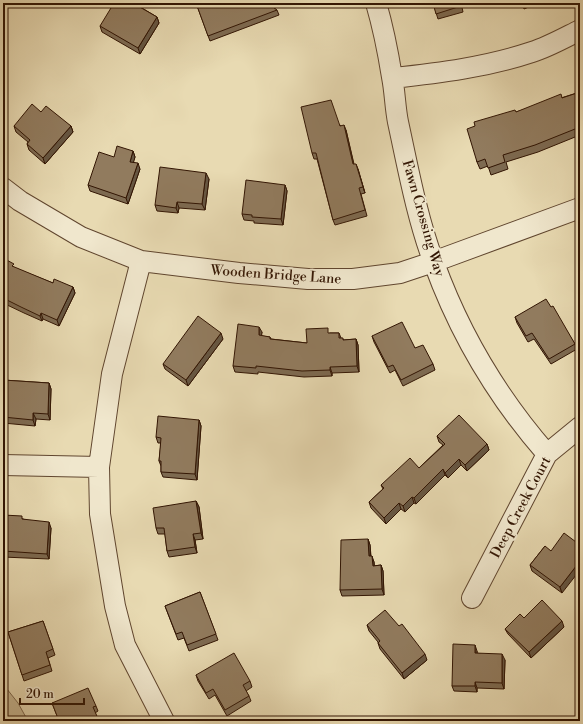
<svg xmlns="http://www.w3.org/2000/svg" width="583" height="724" font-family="'Libre Bodoni',serif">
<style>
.green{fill:#c9b994;stroke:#7e674c}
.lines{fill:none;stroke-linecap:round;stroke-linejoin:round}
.street-casing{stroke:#60462f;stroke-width:22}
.street{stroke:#f0e7cd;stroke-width:20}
.wall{fill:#7d6a51;stroke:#321503}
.shaded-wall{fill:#665642;stroke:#321503}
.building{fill:#917b5e;stroke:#321503}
.labels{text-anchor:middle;stroke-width:4;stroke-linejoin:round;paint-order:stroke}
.street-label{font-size:14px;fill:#321503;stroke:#f0e7cd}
</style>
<rect width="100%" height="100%" fill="#e8dab2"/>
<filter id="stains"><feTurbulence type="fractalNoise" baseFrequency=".005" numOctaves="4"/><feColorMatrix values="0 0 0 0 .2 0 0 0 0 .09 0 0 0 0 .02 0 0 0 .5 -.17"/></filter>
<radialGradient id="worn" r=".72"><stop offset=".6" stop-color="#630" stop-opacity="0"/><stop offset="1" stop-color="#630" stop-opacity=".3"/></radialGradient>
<path class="green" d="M3 684 18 703 28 721H3Z"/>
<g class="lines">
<defs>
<path id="street" d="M376 3C383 27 388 52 392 77 395 92 395 107 398 122 408 168 417 218 434 263 459 332 498 398 547 454
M393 78C440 73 487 67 532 52 548 47 564 38 580 30
M3 188 20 201 81 237 141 261 239 273 308 279H353L400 273 433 262 580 208
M141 261 112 374 99 467 100 514 115 606 125 645 164 721
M3 465 99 467
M472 598 547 454 580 427"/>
</defs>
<use href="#street" class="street-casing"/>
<use href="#street" class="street"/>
</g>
<path class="wall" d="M196 3H269L268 4 277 10 279 15 210 41Z
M433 3H461L463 12 438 19Z
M522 3H538L524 9Z
M143 6 142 8 157 17 159 23 140 54 102 32 100 26Z
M580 92V135L538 152 506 162 508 169 491 175 488 166 480 169 477 162 475 126 516 112Z
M41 112 71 126 73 132 45 164 29 150 27 144 28 142 16 132 14 126Z
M340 125 346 130 354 164 358 169 365 193 361 194 367 216 335 225 333 220 317 159H314L312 153Z
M133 151 135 157 133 162 140 169 128 204 90 191 88 185 114 157Z
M209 179 205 210 179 208 178 213 157 211 155 205Z
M285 185 287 191 283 225 254 223V221L244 220 242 214Z
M3 258 15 268 53 283 73 287 75 293 59 326 43 319 42 321 24 313 3 303Z
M551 307 575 344 577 349 551 364 534 339 528 342 517 323 515 317Z
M262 332 261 336 270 337 271 339 307 343 330 333H339L341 338 344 340 356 339 358 345 359 372 332 373V376L304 377 258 372V374L235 372 233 366Z
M372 336 415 348 433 364 435 370 403 386 395 370 390 373 374 342Z
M223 339 188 386 165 369 163 364Z
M3 380 49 383 51 389 50 420 36 419 35 426 3 423Z
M199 420 201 426 197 480 163 477 161 472V466L159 461 161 443H158L156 437Z
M437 436 487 444 489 450 467 471 461 465 448 478 445 475 416 504 414 503 405 512 401 509 386 524 371 508 369 502 383 489 381 485 419 468 443 445 439 442Z
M196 501 199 507 203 539 195 540 197 553 169 557 167 551 165 534H158L156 528Z
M3 515 23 519 51 528 49 559 3 557Z
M368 539 370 545 371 556 374 562V566L381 565 383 571 384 595 342 596 340 590Z
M545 546 562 593 532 571 530 565Z
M200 592 218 640 189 651 184 638 178 640 165 606Z
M524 618 564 627 531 658 508 634 505 629Z
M43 621 55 655 48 658 52 671 24 681 8 632Z
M367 625 427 660 404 679 380 649 378 643V642L369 631Z
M477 651V653L505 660 504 689 477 688V692L454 691 452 686Z
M196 675 250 681 252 687 246 691 249 696 251 701 227 716 215 695 209 699 198 681Z
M52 703 96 706 98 711 95 713 99 721H59Z"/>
<path class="shaded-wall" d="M140 3H142L143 6 140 12 138 6Z
M157 17 159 23 140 54 138 48Z
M344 125 346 130 355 170 353 164Z
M71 126 73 132 45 164 43 158Z
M133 151 135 157 132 168 130 162Z
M138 163 140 169 128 204 126 198Z
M356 164 358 169 365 193 363 187Z
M206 173 209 179 205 210 202 204Z
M285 185 287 191 283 225 281 219Z
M177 202 179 208 178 213 176 208Z
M73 287 75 293 59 326 57 320Z
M41 313 43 319 42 321 40 316Z
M259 327 262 332 261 341 259 335Z
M221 333 223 339 188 386 186 380Z
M356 339 358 345 359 372 357 366Z
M330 367 332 373V376L330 370Z
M49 383 51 389 50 420 48 414Z
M33 413 36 419 35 426 33 420Z
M199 420 201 426 197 480 195 474Z
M487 444 489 450 467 471 465 465Z
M459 459 461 465 448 478 445 473Z
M443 469 445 475 416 504 414 498Z
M412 497 414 503 405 512 403 506Z
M196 501 199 507 203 539 201 533Z
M399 503 401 509 386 524 384 518Z
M49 522 51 528 49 559 47 554Z
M193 534 195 540 197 553 195 547Z
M368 539 370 545 371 562 369 556Z
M372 556 374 562 375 571 373 566Z
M580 561V570L562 593 560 587Z
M381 565 383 571 384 595 382 589Z
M562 621 564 627 531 658 529 652Z
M475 645 477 651V659L475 653Z
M425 654 427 660 404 679 402 673Z
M502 654 505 660 504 689 502 683Z
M475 682 477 688V692L475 686Z"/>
<path class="building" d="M114 3H140L138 6 157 17 138 48 100 26Z
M196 3H267L277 10 208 36Z
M433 3H460L461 6 436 14Z
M580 92V127L535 145 503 155 505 162 488 168 485 159 477 162 467 129 475 126 474 122 515 110 516 112 561 94 562 98Z
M331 100 340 126 344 125 353 164H356L363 187 359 188 365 210 333 220 316 153H312L301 107Z
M32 104 41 112 46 106 71 126 43 158 27 144 30 140 14 126Z
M117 146 133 151 130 162 138 163 126 198 88 185 99 152 114 157Z
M160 167 206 173 202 204 177 202 176 208 155 205Z
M246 180 285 185 281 219 252 217V215L242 214Z
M3 258 14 264 12 266 53 283 54 279 73 287 57 320 41 313 40 316 21 307 3 298Z
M546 299 551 307 553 306 575 344 549 359 532 333 526 336 515 317Z
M198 316 221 333 186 380 163 364Z
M402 322 415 348 423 345 433 364 401 380 393 365 388 367 372 336Z
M238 324 259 327V335L270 337V339L307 343 306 329 328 328V333H339V338H343V340L356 339 357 366 330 367V370L302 371 256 366V368L233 366Z
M3 380 49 383 48 414 33 413V420L3 417Z
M459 415 487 444 465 465 459 459 445 473 443 469 414 498 412 497 403 506 399 503 384 518 369 502 384 488 381 485 410 458 419 468 445 444 437 436Z
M158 416 199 420 195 474 161 472V461H159L161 438 156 437Z
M196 501 201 533 193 534 195 547 167 551 164 528H156L153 508Z
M3 515 22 516V519L49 522 47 554 3 551Z
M564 533 580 545V561L560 587 530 565 545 546 551 551Z
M368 539 369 556H372L373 566 381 565 382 589 340 590 341 540Z
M200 592 216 634 187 645 182 632 176 634 165 606Z
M542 600 562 621 529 652 505 629 520 614 524 618Z
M385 610 399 626 402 624 425 654 402 673 378 643 380 641 367 625Z
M43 621 53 649 46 652 50 665 22 675 8 632Z
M453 644 475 645V653L502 654V683L475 682V686H452Z
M234 653 250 681 243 685 249 696 225 710 213 689 206 693 196 675Z
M88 688 96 706 93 707 99 721H59L52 703Z"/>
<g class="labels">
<g class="street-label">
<text transform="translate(424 218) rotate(74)" y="5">Fawn Crossing Way</text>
<text transform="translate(276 274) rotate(4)" y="5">Wooden Bridge Lane</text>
<text transform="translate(520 507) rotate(-62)" y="5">Deep Creek Court</text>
</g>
</g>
<rect width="583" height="724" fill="none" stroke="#e8dab2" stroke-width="16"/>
<rect x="4" y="4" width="575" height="716" fill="none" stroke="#321503" stroke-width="2"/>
<rect x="8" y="8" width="567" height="708" fill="none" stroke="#321503"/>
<path d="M20 698v6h64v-6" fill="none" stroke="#321503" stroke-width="2"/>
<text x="26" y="698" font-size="12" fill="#321503" stroke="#f0e7cd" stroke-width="3" paint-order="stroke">20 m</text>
<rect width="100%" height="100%" filter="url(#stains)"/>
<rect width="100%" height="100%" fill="url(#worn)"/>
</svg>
